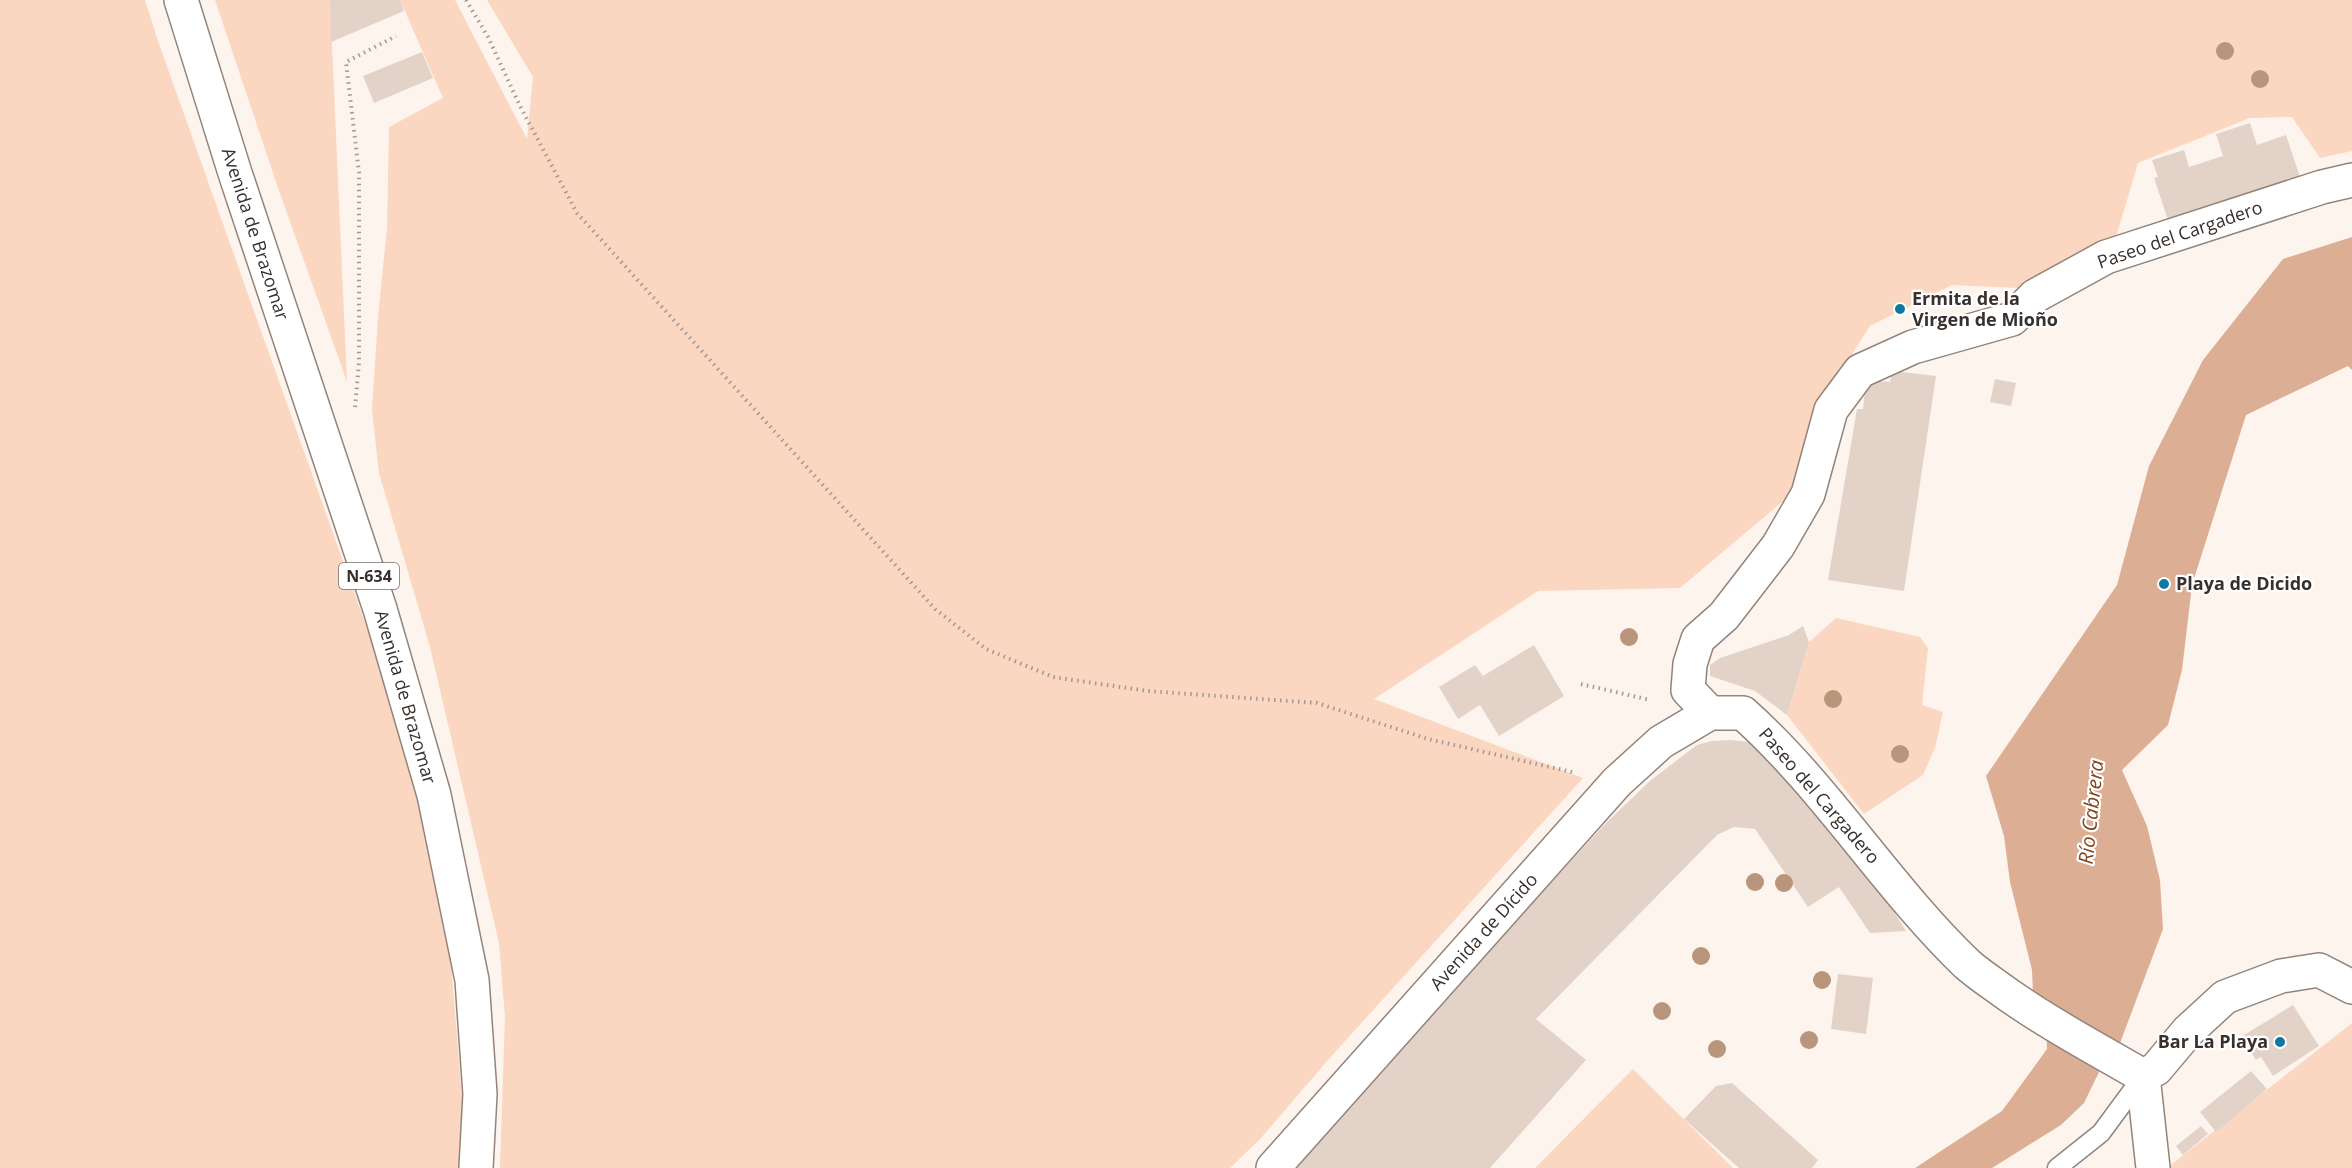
<svg xmlns="http://www.w3.org/2000/svg" width="2352" height="1168" font-family="'Open Sans',sans-serif">
<style>
.green{fill:#fbd6c0}
.water{fill:#dcae93}
.building{fill:#e3d2c8}
.lines{fill:none;stroke-linecap:round;stroke-linejoin:round}
.lane-casing{stroke:#93847a;stroke-width:21}
.street-casing{stroke:#93847a;stroke-width:36}
.highway-casing{stroke:#93847a;stroke-width:36}
.path{stroke:#a29994;stroke-width:4;stroke-dasharray:1.5 4.5;stroke-linecap:butt}
.lane{stroke:#fff;stroke-width:18}
.street{stroke:#fff;stroke-width:33}
.highway{stroke:#fff;stroke-width:33}
.tree{fill:#b9957c}
.poi-dot{fill:#0d79a3;stroke:#fff;stroke-width:2}
.labels{text-anchor:middle;stroke-width:4.5;stroke-linejoin:round;paint-order:stroke}
.shield{fill:#fff;stroke:#736e6b;stroke-width:1.5}
.shield-label{font-size:16px;font-weight:bold;fill:#37302c}
.street-label{font-size:18px;fill:#37302c;stroke:#fff}
.poi-label{font-size:18px;font-weight:bold;fill:#37302c;stroke:#fff;text-anchor:start}
.water-label{font-size:20px;font-style:italic;fill:#80461f;stroke:#fff}
</style>
<rect width="100%" height="100%" fill="#fef4ee"/>
<path class="green" d="M0 0H145L158 41 402 727 451 963 465 1135 462 1168H0Z
M215 0H330L347 382 277 185Z
M400 0H455L527 139 533 77 487 0H2352V151L2320 158 2292 117 2250 118 2138 163 2117 234 2018 288 1952 285 1870 326 1821 403 1794 492 1680 588 1538 591 1374 699 1583 778 1328 1060 1260 1139 1230 1168H500L505 1017 499 943 430 647 379 473 372 410 378 317 387 228 389 127 443 98Z
M1836 618 1920 637 1928 648 1922 705 1943 712 1935 748 1923 775 1864 814 1787 715 1809 642Z
M2352 1023V1168H2167Z
M1633 1069 1733 1168H1535Z"/>
<path class="water" d="M2352 237V370L2348 366 2246 415 2192 585 2182 670 2168 725 2122 770 2147 826 2160 880 2163 929 2120 1043 2100 1070 2084 1103 2061 1125 1992 1168H1915L2002 1111 2047 1049 2046 1004 2033 994 2032 970 2010 882 2004 836 1986 776 2117 585 2149 466 2203 360 2283 259Z"/>
<path class="building" d="M330 0H400L404 11 331 42Z
M422 52 433 78 374 103 363 76Z
M2250 123 2257 145 2286 135 2300 177 2275 185 2248 199 2247 194 2217 204 2189 218 2187 213 2168 220 2154 178 2158 177 2152 160 2184 150 2189 167 2223 156 2216 134Z
M1892 371 1936 376 1904 591 1828 580 1857 409H1863L1866 380 1890 382Z
M1995 379 2016 383 2011 406 1990 402Z
M1803 626 1809 642 1787 715 1755 691 1710 676V665L1720 658 1789 635Z
M1534 645 1564 696 1499 736 1480 705 1458 719 1439 687 1475 665 1483 676Z
M1731 740 1749 742 1761 748 1890 895 1889 904 1906 931 1870 933 1839 887 1808 907 1755 829 1734 827 1717 835 1536 1019 1586 1060 1490 1168H1296L1475 965 1607 822 1651 780 1697 745 1712 741Z
M1838 974 1873 978 1866 1034 1831 1029Z
M2293 1005 2319 1046 2273 1076 2261 1057 2256 1060 2241 1037Z
M2251 1071 2267 1089 2216 1132 2200 1112Z
M1732 1083 1818 1160 1812 1168H1739L1684 1119 1716 1086Z
M2201 1126 2208 1134 2183 1155 2176 1146Z"/>
<g class="lines">
<defs>
<path id="lane" d="M2057 1168 2101 1133 2143 1076"/>
<path id="street" d="M2143 1076C2093 1047 2042 1020 1996 986 1986 979 1976 972 1967 964 1886 886 1827 788 1743 713H1710L1688 690 1690 664 1698 639 1724 616 1778 546 1808 494 1831 410 1860 371 1913 347 2012 319 2035 296 2106 257 2322 187 2352 180
M2143 1076 2156 1069 2188 1031 2225 997 2281 976 2319 970 2352 987
M2143 1076 2153 1168
M1273 1168 1617 782 1661 742 1710 713"/>
<path id="highway" d="M181 0 235 173 380 609 434 795 472 980 480 1094 476 1168"/>
</defs>
<use href="#lane" class="lane-casing"/>
<use href="#street" class="street-casing"/>
<use href="#highway" class="highway-casing"/>
<path class="path" d="M466 0 488 37 520 106 577 213 935 609 986 649 1053 677 1148 691 1317 703 1428 739 1576 773
M355 407 359 363V173L346 62 396 36
M1581 684 1650 700"/>
<use href="#lane" class="lane"/>
<use href="#street" class="street"/>
<use href="#highway" class="highway"/>
</g>
<g class="tree">
<circle cx="2225" cy="51" r="9"/>
<circle cx="2260" cy="79" r="9"/>
<circle cx="1629" cy="637" r="9"/>
<circle cx="1833" cy="699" r="9"/>
<circle cx="1900" cy="754" r="9"/>
<circle cx="1755" cy="882" r="9"/>
<circle cx="1784" cy="883" r="9"/>
<circle cx="1701" cy="956" r="9"/>
<circle cx="1822" cy="980" r="9"/>
<circle cx="1662" cy="1011" r="9"/>
<circle cx="1809" cy="1040" r="9"/>
<circle cx="1717" cy="1049" r="9"/>
</g>
<g class="poi-dot">
<circle cx="1900" cy="309" r="6"/>
<circle cx="2164" cy="584" r="6"/>
<circle cx="2280" cy="1042" r="6"/>
</g>
<g class="labels">
<rect class="shield" x="339" y="563" width="60" height="26" rx="4.5"/>
<g class="shield-label">
<text x="369" y="582">N-634</text>
</g>
<g class="street-label">
<text transform="translate(255 234) rotate(72)" y="6">Avenida de Brazomar</text>
<text transform="translate(2180 235) rotate(-19)" y="6">Paseo del Cargadero</text>
<text transform="translate(405 697) rotate(74)" y="6">Avenida de Brazomar</text>
<text transform="translate(1819 796) rotate(49)" y="6">Paseo del Cargadero</text>
<text transform="translate(1484 932) rotate(-48)" y="6">Avenida de Dícido</text>
</g>
<g class="poi-label">
<text x="1912" y="305">Ermita de la<tspan x="1912" dy="21">Virgen de Mioño</tspan></text>
<text x="2176" y="590">Playa de Dicido</text>
<text x="2268" y="1048" text-anchor="end">Bar La Playa</text>
</g>
<g class="water-label">
<text transform="translate(2091 812) rotate(-84)" y="7">Río Cabrera</text>
</g>
</g>
</svg>
